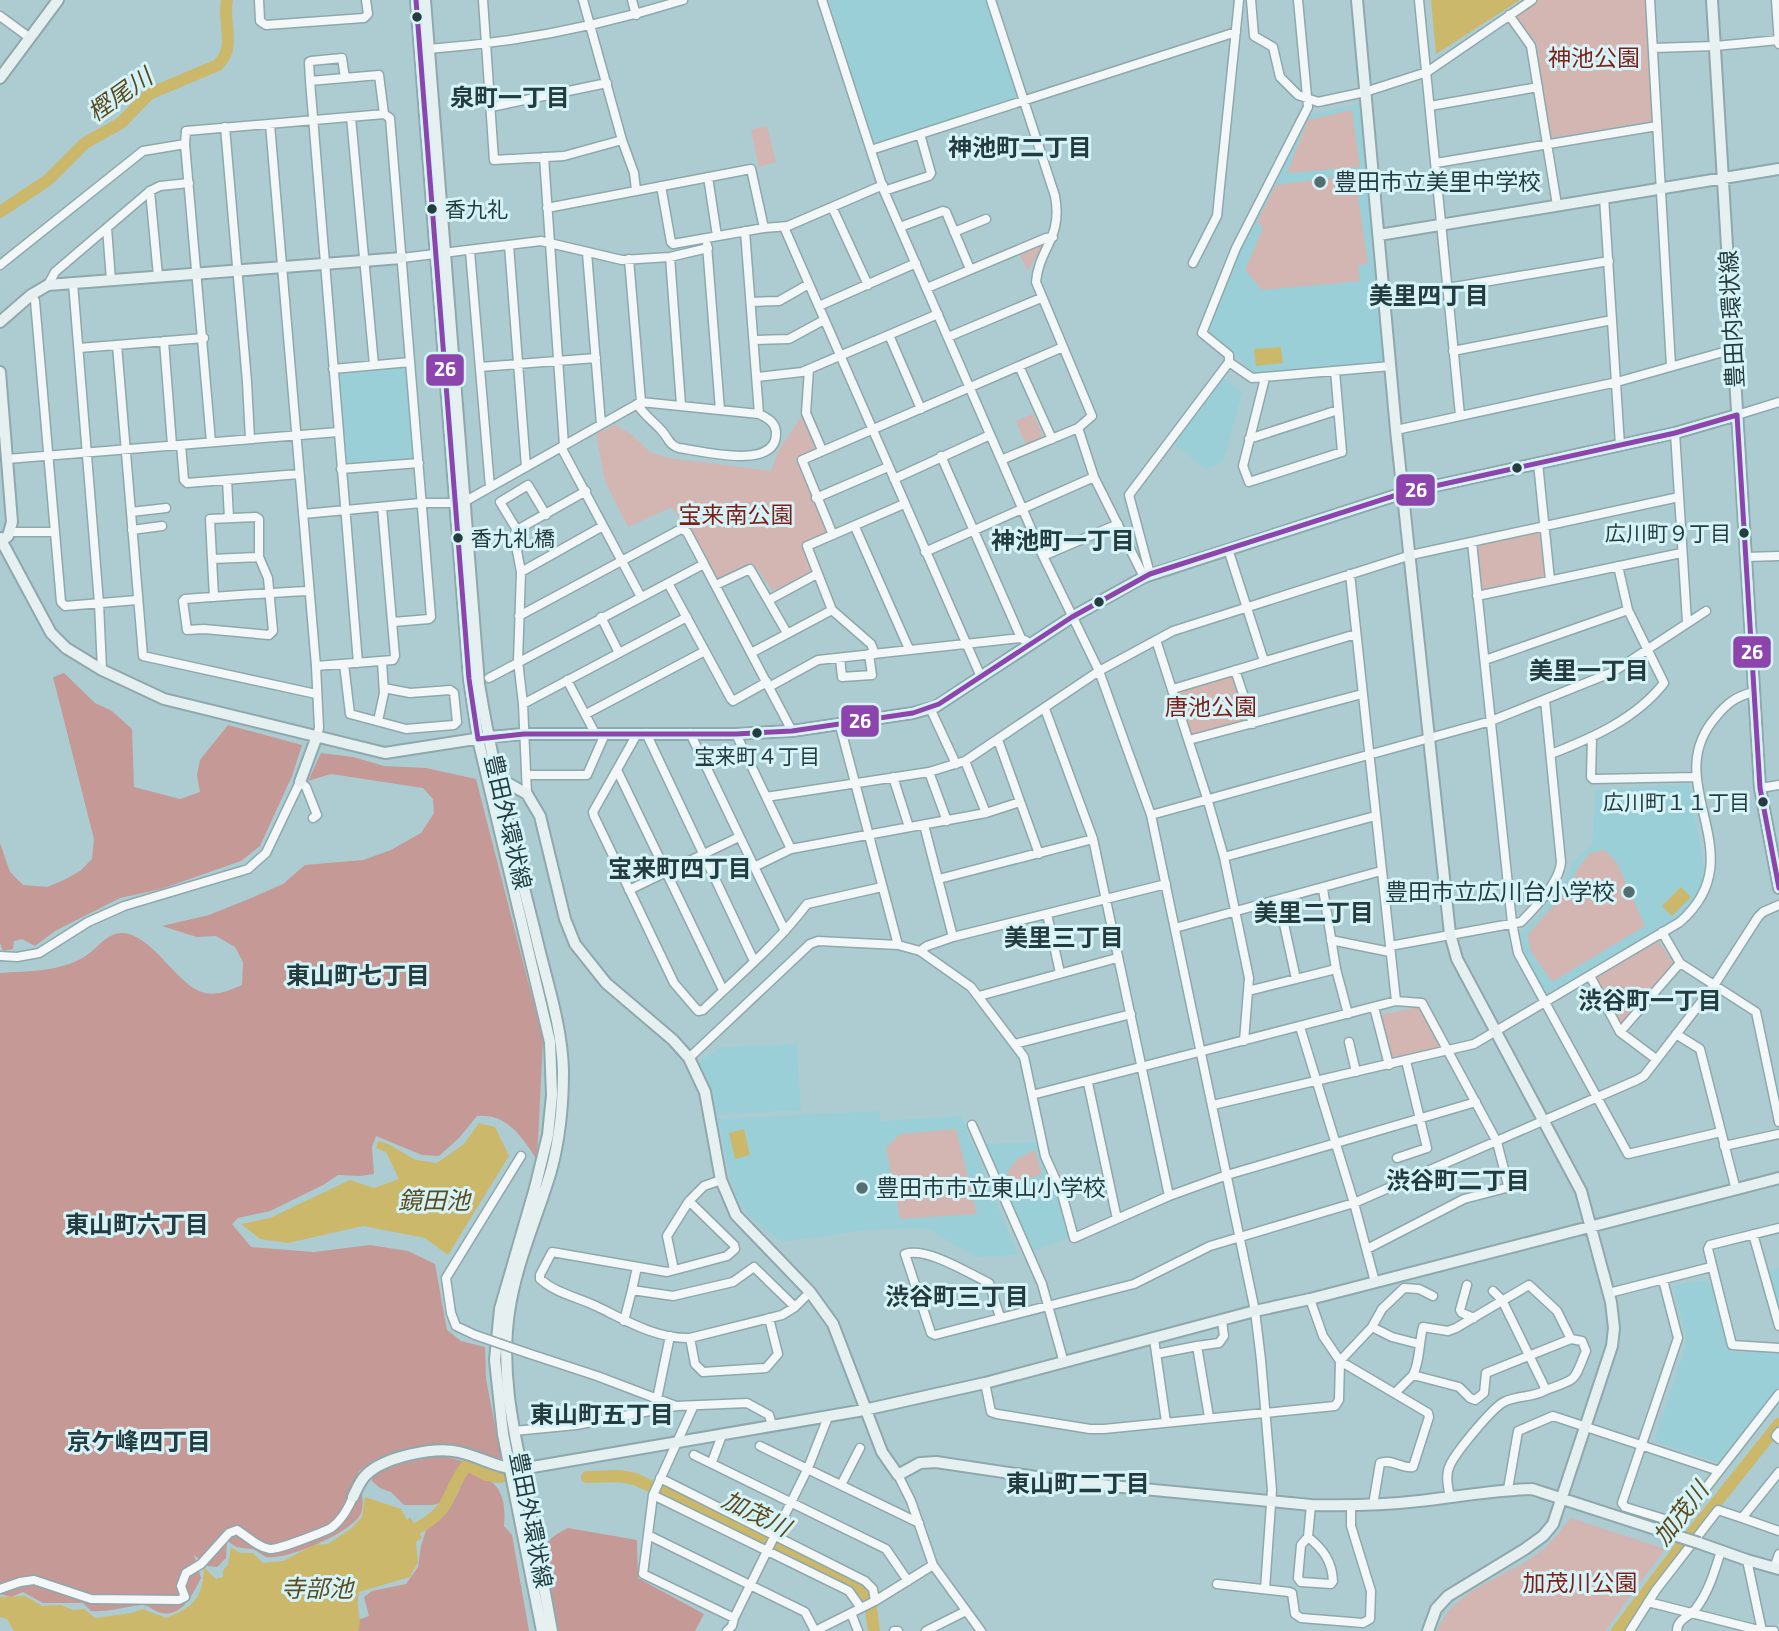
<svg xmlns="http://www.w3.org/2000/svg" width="1779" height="1631" font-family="'Exo 2','Noto Sans JP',sans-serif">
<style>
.built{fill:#9bcfd8}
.green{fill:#d3b5b2}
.forest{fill:#c59995}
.water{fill:#cbb86a}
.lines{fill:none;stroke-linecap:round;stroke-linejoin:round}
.river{stroke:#cbb86a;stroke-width:12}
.street-casing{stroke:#8ea8ac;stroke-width:11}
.secondary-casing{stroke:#8ea8ac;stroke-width:14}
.street{stroke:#f3f7f8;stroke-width:8}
.secondary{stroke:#e7f0f1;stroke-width:10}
.street-bridge-casing{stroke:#8ea8ac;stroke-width:11;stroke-linecap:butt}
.secondary-bridge-casing{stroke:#8ea8ac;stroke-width:14;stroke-linecap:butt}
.street-bridge{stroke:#f3f7f8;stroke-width:8}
.secondary-bridge{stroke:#e7f0f1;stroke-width:10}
.bus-1-casing{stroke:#d6f3f7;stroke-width:10}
.bus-1{stroke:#8e44ad;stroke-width:5}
.bus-dot{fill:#243c3f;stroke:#d6f3f7;stroke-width:2.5}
.poi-dot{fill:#546e72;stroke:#d6f3f7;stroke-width:2.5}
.labels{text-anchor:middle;stroke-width:6;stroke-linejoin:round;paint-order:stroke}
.bus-label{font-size:21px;fill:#243c3f;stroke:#d6f3f7;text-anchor:start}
.park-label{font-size:23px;fill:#7e1e18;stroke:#d6f3f7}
.poi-label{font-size:23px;fill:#243c3f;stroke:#d6f3f7;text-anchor:start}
.street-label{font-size:23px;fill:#243c3f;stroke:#d6f3f7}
.water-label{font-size:24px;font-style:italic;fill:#5c4b1f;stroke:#d6f3f7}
.neighbourhood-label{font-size:24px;font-weight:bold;fill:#243c3f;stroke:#d6f3f7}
.line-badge{stroke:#d6f3f7;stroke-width:2.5}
.badge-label{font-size:19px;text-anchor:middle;font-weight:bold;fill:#fff}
</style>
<rect width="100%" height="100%" fill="#acccd2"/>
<path class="built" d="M829 0H986L1017 94 1013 99 878 144 873 141Z
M1359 104 1386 357 1383 363 1255 373 1205 331 1237 250 1307 115Z
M407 366 414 460 346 465 338 371Z
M1222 377 1242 392 1223 463 1205 469 1173 443Z
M1689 784 1706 878 1691 907 1674 923 1547 997 1525 957 1519 934 1542 914 1562 888 1573 863 1592 844 1595 790Z
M797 1044 801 1110 717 1115 706 1075 699 1062 722 1047Z
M879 1111 881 1121 961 1116 1018 1255 974 1257 927 1228 875 1229 781 1242 748 1215 737 1198 730 1178 718 1119Z
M1037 1142 1061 1202 1071 1237 1034 1251 1029 1248 984 1144Z
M1779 1268V1306L1769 1270Z
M1705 1280 1711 1285 1731 1352H1779V1393L1725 1465 1657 1442 1655 1439 1687 1342 1674 1290 1675 1285Z"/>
<path class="green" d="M1538 0H1646L1653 121 1550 138 1537 44 1516 16Z
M1352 110 1360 167 1287 173 1308 120Z
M767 126 776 162 759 167 751 130Z
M1345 176 1356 183 1368 264 1358 265 1360 281 1262 290 1245 270 1263 228 1257 222 1276 185Z
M1043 245 1028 271 1020 255Z
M1033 414 1043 436 1026 445 1016 421Z
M802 416 815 449 795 458 827 534 802 547 812 572 773 591 755 566 749 563 718 579 707 559 672 507 628 527 605 481 596 434 615 425 631 434 650 452 668 458 771 471 779 450Z
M1539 533 1545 576 1481 591 1476 546Z
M1231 675 1246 722 1192 736 1178 693Z
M1605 850 1617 863 1645 926 1552 982 1530 950 1528 934 1565 893 1579 867 1590 853Z
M1659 941 1674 965 1624 1023 1619 1022 1597 980 1598 977Z
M1418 1007 1441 1049 1393 1060 1381 1015Z
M956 1129 977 1214 900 1219 886 1148 900 1134Z
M1035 1150 1042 1174 1014 1184 1007 1173 1017 1159Z
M1571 1518 1665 1549 1605 1631H1437C1454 1590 1499 1580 1533 1557 1549 1547 1559 1532 1571 1518Z"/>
<path class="forest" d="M64 673 95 703 112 711 132 729 134 787 180 799 200 792 197 775 200 760 228 725 302 745 292 776 260 846 241 861 161 889 120 898 55 931 35 946 22 939 14 941 13 949 3 951 0 943V843L10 872 23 885 47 887 64 880 80 871 92 859 94 839 53 677Z
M321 753 353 757 384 766 426 768 476 779 543 1040 537 1160C522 1137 507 1113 477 1116L459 1138 439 1156 422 1155 376 1136 372 1147 374 1174 360 1176 338 1175 323 1185 270 1211 238 1218 232 1224 251 1247 314 1252 370 1245 408 1251 435 1264 447 1330 461 1341 485 1347 486 1379 502 1462C479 1457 454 1449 431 1448 409 1447 378 1459 359 1471 358 1485 366 1499 361 1513 354 1532 285 1561 266 1557 261 1555 257 1550 252 1549 237 1547 241 1550 227 1541L226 1558 217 1567 208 1566 194 1555 201 1578C193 1593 183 1617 162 1613 154 1612 150 1605 141 1605 124 1607 109 1612 91 1611L83 1603H43L23 1592 11 1597 0 1594V973C29 971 58 972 84 957 99 948 109 928 129 934 157 942 180 988 205 993 217 996 231 990 242 985L243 962 235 947 216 936 197 937 162 926 209 915 249 899 283 884 305 865 363 860 391 850 421 833 434 813 433 799 423 788 331 774 308 781Z
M432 1457H448L465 1462 446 1501 433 1505H404L391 1492 380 1488 372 1481V1475L400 1464Z
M468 1469C498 1479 507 1495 504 1526L512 1535 529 1631H354L358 1620 369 1616 364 1597 372 1591 406 1584 418 1567 421 1546 426 1530 447 1512 456 1497Z
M568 1528 637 1540 638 1578 704 1614 695 1631H559L544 1551C548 1538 556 1534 568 1528Z"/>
<path class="water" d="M1431 0H1520L1436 54Z
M1281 347 1283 363 1256 366 1254 349Z
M1681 887 1691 897 1672 916 1662 906Z
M479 1123 495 1127 509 1156 448 1255 425 1238 363 1226 288 1243 260 1239 241 1224 270 1218 350 1180 374 1188 399 1179 386 1152 376 1148 378 1141 388 1144 416 1160 437 1163 464 1144Z
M744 1129 750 1155 735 1159 729 1133Z
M365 1497 401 1509 407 1520 410 1517 422 1538 416 1542 418 1562 410 1577 359 1592C355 1609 363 1618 358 1631H14L7 1619 0 1617V1597L25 1596 42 1606 61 1605 73 1610 84 1609 95 1618 131 1613 143 1609 166 1618C194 1607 203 1598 204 1567L216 1579 223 1577V1570L228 1565 231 1547 240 1553H253L263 1563 283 1561 314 1545 328 1544 352 1528 362 1517Z"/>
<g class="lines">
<path class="river" d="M0 212 48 180 85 143 121 123 149 94 218 65C237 46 222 23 227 0
M587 1477 619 1476 635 1479 765 1540 863 1590 870 1601 874 1631
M416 1529C456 1508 444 1493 467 1465L486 1475 501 1477
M1617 1631 1676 1553 1779 1424"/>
<defs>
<path id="street" d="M259 0 260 21 266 25 364 18 368 14 366 0
M483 0 494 160 564 156 622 140 583 0
M632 0 636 15
M822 0 884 191 1043 556 1099 671 1151 815 1255 1311 1261 1360 1272 1490 1265 1589
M991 0 1055 196C1063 239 1039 247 1036 282L1092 416 1078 428 1001 460
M1251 0 1254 36 1273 47 1280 77 1298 95 1318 102 1365 92 1427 72 1532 0
M1298 0 1308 107 1236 248 1202 333 1229 355V362L1252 378 1391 366
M1419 0 1460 415
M1650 0 1671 366
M1776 0 1779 44
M1509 15 1531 46 1557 205
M0 16 30 38
M1653 48 1715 46 1779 40
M428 49C515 43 600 26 683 0
M310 81 309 62 311 61 342 58 345 78
M1430 106 1538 87
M491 107 607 83
M351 117 374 365
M270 124 316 666 319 728 317 736
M225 127 247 382 250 439
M622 140 634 173 636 190
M871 150 1236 32
M544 157 564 445
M1436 163 1657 126
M708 177 717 236
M661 186 671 242 673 244 764 228 788 226 883 185
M150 191 158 276
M884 191 929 176 931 173 920 134
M1604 197 1620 445
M832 207 868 285
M547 208 751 169 764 228
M784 227 981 677
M900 227 943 211 946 212 970 269
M107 228 111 280
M745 231 759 414
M954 232 986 219
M509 245 526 467
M707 245 720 410
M470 251 490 487
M587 253 601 424
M670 257 681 405
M402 258 541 241 622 260 670 257 708 248
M629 259 641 402
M1193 263 1217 216 1239 0
M0 265 143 151 185 144
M73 283 99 603 102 670
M48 285 55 272 150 191 160 186 189 183
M927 288 1046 238 1053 237
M1448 288 1609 261
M31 295 35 301 61 602 65 606 137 600
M751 302 779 301 809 284
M819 306 916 263
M889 335 921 409
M948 337 1041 298
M754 340 789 339 824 320
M164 341 172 445
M117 345 143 656 316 694
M79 348 204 338
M1453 351 1612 320
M1019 366 1052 439
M480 367 596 358
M333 369 410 362
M809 369 806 413 822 450
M757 377 802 372 938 314
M1265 378 1243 466 1249 482 1342 452 1335 371
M1737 415 1779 402
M1078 428 1094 477 1144 577
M1396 430 1617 382 1734 349
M1675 433 1687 622
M1249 439 1338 410
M211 442 185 144 186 131 384 114
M181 445 184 480 187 483 299 474
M561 447 641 597
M941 456 1021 638
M7 459 338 432
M1538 463 1550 580
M341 469 419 463
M894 479 990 435
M227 480 229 518
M816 498 888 467
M464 502 641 402 759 414C768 418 776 423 776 433 777 471 702 451 679 448 669 445 669 439 662 431 654 422 644 415 637 404
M131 512 166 508
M303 514 421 503H454
M855 527 909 649
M132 530 162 526
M517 530 500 502 528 485 546 515
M10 532H55
M833 535 802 460 1063 347
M1472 542 1512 923 1518 953 1628 1154 1721 1132
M1228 549 1264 661
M925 552 1094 477
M1043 556 1118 524
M259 557 212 559 210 519 256 517 259 519V557L268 578 273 631 269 635 204 629 187 630 183 601 185 599C226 596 268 593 309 591
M1746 557 1779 556
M212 559 214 597
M521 572 603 526
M1150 574 1129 495 1229 362
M1350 574 1396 1001
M668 583 731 699 733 701 767 682
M716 585 750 569 787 633
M1477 596 1681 553
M769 600 817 574
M519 616 681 529 687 532 704 564
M601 617 619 653
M1156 640 1207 798 1224 857 1249 978 1244 1041
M751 653 832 610
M875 654 871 644 832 610 807 546 904 504
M840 658 842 677 872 675 869 654
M1485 660 1628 610
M358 663 310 81 379 75 384 114 390 118 431 617 429 619 393 622
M344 664 350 714 406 729 454 725 457 722 454 693 450 690 410 693 384 688
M316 666 393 660 395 656 382 507
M1235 670 1253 724
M489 678 704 564 792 731
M567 680 595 733
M769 687 818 660 1021 638 1031 644
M1173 689 1356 634
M523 704 687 617
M930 708 956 764
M1045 709 1093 839 1169 1196
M586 714 705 651
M378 721 384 693 382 661
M840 726 898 945
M646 733 754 961
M690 733 785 931
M637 734 593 812 594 816 674 983 698 1011 703 1010C738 976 777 944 807 904L882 887
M736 734 791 849
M1592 738 1591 777 1593 779 1696 777
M998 740 1039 854
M1189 740 1362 694
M1551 754C1592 738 1636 719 1664 683L1628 610 1618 566
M965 761 986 813
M617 770 723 990
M929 772 947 821
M527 775H587L605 734
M893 777 909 827
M1760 788 1779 785
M527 794 523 704 518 661 521 572 514 535 517 530 586 491
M766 797 929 772 965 761 1099 671 1173 631 1411 555 1679 497
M1151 815 1491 721 1613 672 1706 611
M924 825 953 937
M1224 857 1375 816
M754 867 791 849 986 813 1020 802
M939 879 1093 839
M1323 889 1336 969 1348 1014
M629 890 739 837
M1279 901 1296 979
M1047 914 1060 973
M1175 928 1381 871
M1662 932 1680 963 1756 1012 1779 1122
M1331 940 1390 952
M1390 946 1521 922C1535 908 1560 882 1561 862L1545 700
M920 951 927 946 953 937 1166 884
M0 956 17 957 39 953 88 922 124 906 248 869 266 853 300 782 306 787 317 815 313 818
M1590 976 1620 1032 1656 1059
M1248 991 1336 969
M979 996 1117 958
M1374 1007 1389 1065
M1300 1027 1354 1203 1375 1282
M1620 1032 1680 963
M1676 1034 1700 1049 1736 1190
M1349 1042 1356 1072
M1015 1044 1131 1014
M689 1058 810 944 818 941 898 945 920 951 971 987 1024 1057 1045 1156 1062 1194 1074 1238 1169 1196 1227 1175 1476 1102
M1088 1083 1117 1219
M1032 1095 1396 1001 1422 1003 1497 1142 1508 1185 1506 1188 1464 1199 1367 1249
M1213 1105 1474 1044 1680 922C1757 854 1658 785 1715 718 1726 704 1736 696 1754 692
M972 1125 1042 1284 1064 1363
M1724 1146 1779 1134
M1397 1158 1427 1148 1406 1061
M721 1180 704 1186 689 1201 734 1245 735 1249 727 1256 667 1272 552 1252 540 1275V1279C557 1294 578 1297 598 1307 627 1321 657 1339 690 1338L782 1315 795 1307 810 1292
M1779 1228 1710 1245 1708 1249 1732 1345 1779 1348
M1753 1234 1779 1326
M637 1267 632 1290 673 1296 733 1282 754 1267 795 1307
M674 1270 667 1236 689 1201
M1663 1280 1678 1338 1622 1503 1625 1507 1674 1522 1681 1520 1779 1394
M1467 1285 1460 1310 1462 1313 1474 1318
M1609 1293 1711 1267
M1310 1299 1323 1336 1340 1361 1428 1413 1429 1417 1413 1467C1402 1469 1391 1458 1380 1463L1373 1505
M1000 1317 989 1283C968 1273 927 1247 905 1254L931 1333 935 1335 1134 1284 1210 1246 1354 1203 1637 1080 1644 1076 1715 984 1758 917 1763 912 1779 905
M624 1321 632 1290
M1372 1327 1382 1309 1404 1288 1419 1289 1433 1296
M475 1335 456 1326 451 1313 446 1278 521 1156
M690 1338 695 1364 703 1372 766 1368 778 1354 769 1318
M1154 1339 1166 1422
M1197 1346 1219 1343 1224 1336 1222 1321
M527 1353 597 1376 676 1406
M1156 1354 1197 1346 1209 1417
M985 1383 991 1412 997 1414 1090 1429H1104L1335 1406 1339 1400 1340 1361 1372 1327 1392 1337 1419 1344
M1546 1390C1579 1378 1573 1382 1586 1351L1582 1341 1571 1339 1557 1311 1529 1285 1456 1328 1448 1331 1423 1327C1419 1342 1420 1362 1413 1375L1459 1387 1470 1398 1475 1400 1484 1393 1486 1373 1571 1339
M1395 1393 1413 1375
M657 1399 670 1336
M693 1407 653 1495 643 1574 734 1618
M514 1431 576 1425 676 1406 747 1403 769 1415 772 1425
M1779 1432 1776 1436 1779 1439
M760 1446 919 1523
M694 1455 886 1549 908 1581
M712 1462 722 1435
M1779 1472 1742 1518 1779 1531
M898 1475 911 1501 933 1565 981 1631
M660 1478 865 1581 873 1589 875 1601
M841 1485 860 1448
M1508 1489 1518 1431 1553 1416 1719 1471
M653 1495 849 1591 861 1608
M1450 1497C1448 1487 1445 1475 1450 1465 1456 1452 1492 1408 1504 1402 1518 1395 1532 1398 1546 1390L1502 1300 1493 1291
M648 1535 805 1612 815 1631
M1308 1537C1323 1549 1332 1561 1333 1581L1331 1584 1301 1582 1298 1578 1301 1545Z
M1308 1537 1311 1505
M1747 1560 1762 1631
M1774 1568 1779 1554
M1217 1584 1289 1592 1292 1593 1295 1614 1301 1618 1363 1623 1370 1619 1371 1591 1351 1526V1507
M0 1589 20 1582 34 1580 91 1599 179 1600 185 1597 181 1586 186 1573 201 1564 229 1533 237 1530C247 1536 257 1547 270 1549 277 1550 324 1532 331 1528 342 1520 348 1509 353 1497
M1648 1602 1762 1631H1774
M851 1613 858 1631
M727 1631 732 1626 734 1618 808 1468 828 1417
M815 1631 875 1601 933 1565
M894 1631H898
M926 1631 966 1611
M1630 1631 1656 1590 1718 1510 1742 1518
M1677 1631C1677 1618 1691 1617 1697 1607 1709 1591 1715 1570 1721 1551"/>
<path id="secondary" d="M416 0 469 679 478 739 550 1042 552 1095 548 1135 535 1188 500 1309 495 1360 503 1434 542 1631
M425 0 479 684C493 769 515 852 536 936 546 980 562 1025 563 1071 563 1105 560 1138 551 1171 537 1218 516 1263 509 1312 500 1373 514 1432 526 1490 535 1537 543 1584 552 1631
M1357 0 1396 430 1450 934 1457 959 1581 1191 1611 1302 1614 1328 1612 1346 1553 1524 1543 1536 1525 1549 1448 1596 1436 1609 1428 1631
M1712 0 1760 788 1779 888
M0 78 58 0
M1379 235 1779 169
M0 322 31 295 48 285 402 258
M0 372 12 522 8 536 2 540
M0 538 51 633 66 648 102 670 164 699 385 753 488 737 524 734H736L792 731 913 713 935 707 1072 617 1144 577 1403 493 1675 433 1737 415
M497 777 527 794 540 816 565 919 575 944 606 983 673 1040 689 1058 705 1092 721 1180 736 1215 810 1292 833 1324 882 1452 898 1475 920 1463 936 1462 1070 1482 1311 1505C1347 1506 1383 1505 1419 1501 1457 1497 1494 1490 1532 1489L1674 1535
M300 782 317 736
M353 1497C357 1489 360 1480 367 1474 385 1457 435 1446 459 1452 481 1457 498 1469 521 1469L864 1410 985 1383 1255 1311 1310 1299 1779 1178
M1699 1543 1747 1560 1779 1569"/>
</defs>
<use href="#street" class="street-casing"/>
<use href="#secondary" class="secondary-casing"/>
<use href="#street" class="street"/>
<use href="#secondary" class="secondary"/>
<defs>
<path id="street-bridge" d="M475 1335 527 1353"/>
<path id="secondary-bridge" d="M1674 1535 1699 1543"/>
</defs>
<use href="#street-bridge" class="street-bridge-casing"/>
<use href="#secondary-bridge" class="secondary-bridge-casing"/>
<use href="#street-bridge" class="street-bridge"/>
<use href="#secondary-bridge" class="secondary-bridge"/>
<defs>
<path id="bus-1" d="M416 0 469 679 478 739
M1737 415 1760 788 1779 888
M478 739 524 734H736L792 731 913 713 939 704 1072 617 1150 574 1403 493 1675 433 1737 415"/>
</defs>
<use href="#bus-1" class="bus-1-casing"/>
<use href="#bus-1" class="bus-1"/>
</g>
<g class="bus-dot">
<circle cx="417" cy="17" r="6"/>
<circle cx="432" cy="209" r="6"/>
<circle cx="1517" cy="468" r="6"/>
<circle cx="1744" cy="533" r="6"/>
<circle cx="458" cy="538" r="6"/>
<circle cx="1099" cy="602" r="6"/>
<circle cx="757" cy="733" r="6"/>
<circle cx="1763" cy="802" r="6"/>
</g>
<g class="poi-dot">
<circle cx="1320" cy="182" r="7"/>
<circle cx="1629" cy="892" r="7"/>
<circle cx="862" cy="1188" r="7"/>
</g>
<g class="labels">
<g class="bus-label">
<text x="445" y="217">香九礼</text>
<text x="1731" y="541" text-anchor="end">広川町９丁目</text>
<text x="471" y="546">香九礼橋</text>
<text x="757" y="764" text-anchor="middle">宝来町４丁目</text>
<text x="1750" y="810" text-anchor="end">広川町１１丁目</text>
</g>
<g class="park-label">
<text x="1594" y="66">神池公園</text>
<text x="736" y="523">宝来南公園</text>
<text x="1211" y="715">唐池公園</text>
<text x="1580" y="1591">加茂川公園</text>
</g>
<g class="poi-label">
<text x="1334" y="190">豊田市立美里中学校</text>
<text x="1615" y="900" text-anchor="end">豊田市立広川台小学校</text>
<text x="876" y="1196">豊田市市立東山小学校</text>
</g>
<g class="street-label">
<text transform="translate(1732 319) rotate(-93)" y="8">豊田内環状線</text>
<text transform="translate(508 822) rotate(77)" y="8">豊田外環状線</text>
<text transform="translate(531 1520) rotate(79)" y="8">豊田外環状線</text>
</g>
<g class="water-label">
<text transform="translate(120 95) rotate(-35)" y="8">樫尾川</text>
<text x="434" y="1209">鏡田池</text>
<text transform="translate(756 1514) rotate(26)" y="8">加茂川</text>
<text transform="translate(1681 1514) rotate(-52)" y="8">加茂川</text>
<text x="317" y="1597">寺部池</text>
</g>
<g class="neighbourhood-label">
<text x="510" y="106">泉町一丁目</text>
<text x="1020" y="156">神池町二丁目</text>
<text x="1429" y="304">美里四丁目</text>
<text x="1063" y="549">神池町一丁目</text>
<text x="1589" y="679">美里一丁目</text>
<text x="680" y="877">宝来町四丁目</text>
<text x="1314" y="921">美里二丁目</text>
<text x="1064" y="946">美里三丁目</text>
<text x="358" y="984">東山町七丁目</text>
<text x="1650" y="1009">渋谷町一丁目</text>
<text x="1458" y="1189">渋谷町二丁目</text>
<text x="137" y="1233">東山町六丁目</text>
<text x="957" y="1305">渋谷町三丁目</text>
<text x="602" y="1423">東山町五丁目</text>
<text x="139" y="1450">京ケ峰四丁目</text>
<text x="1078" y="1492">東山町二丁目</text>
</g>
</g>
<g class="line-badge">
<rect x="425" y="353" width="40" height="34" rx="7" fill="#8e44ad"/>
<rect x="1395" y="473" width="41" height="34" rx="7" fill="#8e44ad"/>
<rect x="1732" y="635" width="40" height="34" rx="7" fill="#8e44ad"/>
<rect x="840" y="704" width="40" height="34" rx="7" fill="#8e44ad"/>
</g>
<g class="badge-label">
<text x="445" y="376">26</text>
<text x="1416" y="497">26</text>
<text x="1752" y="659">26</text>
<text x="860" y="728">26</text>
</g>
</svg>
